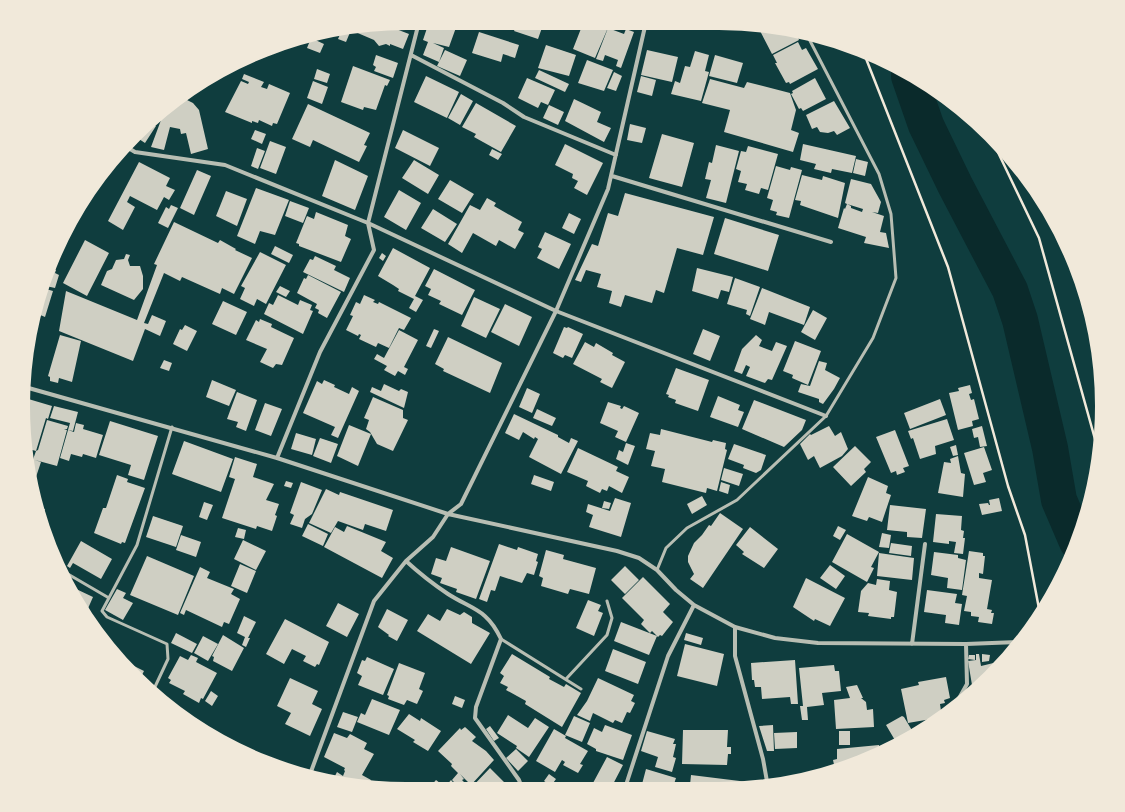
<svg xmlns="http://www.w3.org/2000/svg" width="1125" height="812" font-family="'Noto Serif',serif">
<style>
.lines{fill:none;stroke-linecap:round;stroke-linejoin:round}
.river{stroke:#0a2a2b;stroke-width:36}
.building{fill:#cfcfc3;fill-rule:evenodd}
.path{stroke:#f1e9da;stroke-width:2.5}
.service{stroke:#b8beb3;stroke-width:3}
.minor{stroke:#b8beb3;stroke-width:4}
.rim{fill:none;stroke:#f1e9da;stroke-width:2}
</style>
<rect width="100%" height="100%" fill="#0f3d3e"/>
<g class="lines">
<path class="river" d="M909 76 926 125 955 185 1010 290 1020 320 1050 448 1059 500 1077 542"/>
</g>
<path class="building" d="M429 22H458L449 47 433 43 444 48 439 62 423 55 428 42 423 40Z
M518 22H544L538 39 514 31Z
M397 23 398 24 396 29 409 34 403 49 390 44V46L386 44 379 46 374 40 353 31 354 29Z
M594 25 607 30 595 58 573 49 582 26 592 30Z
M758 27 796 32 799 40 772 54Z
M608 28 624 34 626 29 634 32 621 68 616 66 618 60 605 55 603 61 596 59Z
M342 30H351L346 42 338 39Z
M479 32 519 45 515 58 503 54 501 62 472 53Z
M311 38 324 44 320 53 307 48Z
M798 42 802 50 806 48 818 69 790 84 789 82 786 83 775 63H777L773 55Z
M546 45 576 55 569 76 538 68Z
M445 50 467 60 460 76 437 66Z
M647 50 678 57 672 82 641 75Z
M695 51 709 55 705 71 709 72 701 101 671 94 675 81 680 83 685 66 690 67Z
M376 55 398 63 393 78 374 71 376 67 373 65Z
M715 55 743 63 737 83 709 76Z
M587 60 613 70 604 91 578 83Z
M353 66 390 80 387 86 385 85 376 110 364 107 363 110 341 102Z
M317 69 330 74 327 83 314 79Z
M539 70 569 84 565 92 535 78Z
M614 72 622 76 616 91 607 88Z
M244 74 264 82 261 87 267 89 269 84 290 93 277 124 273 123 272 126 259 120 258 123 252 121V123L225 112 241 81 248 84 249 82 242 79Z
M426 76 459 92 447 118 414 102Z
M641 76 656 80 652 96 637 92Z
M527 78 555 90 548 105 541 102 538 108 518 98Z
M815 78 826 99 803 111 801 108 799 109 791 94 793 93 792 91Z
M710 79 744 88 747 82 790 93 796 110 791 130 799 133 793 152 724 132 730 110 702 103Z
M313 81 328 87 322 104 307 98Z
M461 94 473 101 460 125 448 118Z
M181 97 193 103 199 110 208 149 191 154 186 133 181 134 180 129 170 127 164 150 151 147 164 112Z
M574 99 601 112 597 122 611 128 604 142 565 121Z
M834 101 850 128 837 135 834 131 828 133 820 132 817 127 812 129 806 115Z
M476 103 516 126 501 152 474 137 476 134 462 127Z
M308 104 370 133 364 145 367 146 359 162 313 140 310 147 292 139Z
M549 105 564 112 558 125 543 118Z
M151 123 156 126 145 143 136 137Z
M630 124 646 128 642 143 627 140Z
M255 130 266 134 262 144 251 139Z
M403 130 439 148 430 166 395 148Z
M662 134 694 143 682 187 649 178Z
M270 141 286 147 276 174 260 168Z
M565 144 603 163 587 195 574 188 578 181 572 178 573 174 555 165Z
M803 144 856 156 852 173 832 169 831 173 814 169 816 164 800 160Z
M716 145 739 151 726 203 706 198 711 180 705 179 709 162 712 163Z
M748 146 778 154 768 190 761 188 759 194 745 190 747 184 738 182 741 171 736 169 741 151 746 152Z
M257 148 265 151 258 169 251 166Z
M492 149 502 154 498 160 489 155Z
M856 159 868 162 865 176 853 173Z
M335 160 368 176 355 210 322 196Z
M414 160 439 175 428 194 402 178Z
M139 162 170 178 166 186 175 190 169 200 164 197 157 210 130 196 127 202 135 207 123 230 108 221Z
M776 166 790 170 791 167 802 170 789 218 776 215 777 212 770 210 773 200 767 198Z
M197 170 211 176 194 215 180 208Z
M802 175 822 180 823 176 845 183 838 218 800 205 801 201 795 200Z
M851 179 871 184 881 202 878 213 872 212 884 216 880 232 886 233 889 248 864 243 866 237 838 228 844 208 845 209 847 204 845 203ZM847 204 863 209 862 212 851 208V206Z
M450 180 474 194 462 213 438 199Z
M256 188 289 200 275 235 260 231 255 244 237 236Z
M399 190 421 203 406 230 384 217Z
M226 191 247 199 237 226 216 216Z
M625 193 714 217 703 255 677 248 664 293 656 290 652 303 625 295 621 307 609 303 612 291 597 287 601 274 586 270 581 282 575 280 592 244 598 246 608 213 618 216Z
M487 198 496 203 494 206 522 222 518 230 524 233 515 249 499 240 496 246 473 233 462 253 448 244 470 205 480 210Z
M290 201 309 208 303 223 285 216Z
M171 205 178 208 168 228 158 223 166 207 169 209Z
M433 209 457 224 445 242 421 228Z
M316 212 348 225 345 236 351 239 341 262 299 246V244L296 243 307 216 314 219Z
M569 213 581 219 574 234 562 228Z
M725 218 779 235 768 271 714 254Z
M174 222 218 243 220 240 236 249 235 250 252 258 234 294 222 288 220 294 182 277 180 281 164 273 144 323 148 324 152 315 166 321 160 336 145 329 133 361 59 331 66 291 137 320 157 265 154 264Z
M545 232 571 244 559 269 537 258 542 249 538 247Z
M85 240 109 253 87 296 63 283Z
M275 246 293 255 289 263 271 254Z
M393 248 430 268 415 296 423 300 416 312 409 308 414 299 398 291 399 289 393 285 378 276Z
M260 252 286 265 266 304 257 299 254 306 240 299 245 288 241 286Z
M382 253 386 256 383 261 379 258Z
M126 254 130 255 128 260 130 266H140L143 276V289L134 300 101 285 107 271 112 269 116 260 124 259Z
M315 256 336 266 334 270 350 278 344 292 303 272 310 259 313 260Z
M697 268 733 277 729 292 721 290 718 299 692 291Z
M52 269 56 270 55 273 59 275 55 288 46 286Z
M434 269 475 290 462 315 439 304 441 301 428 295 431 289 425 286Z
M308 275 341 292 327 318 318 313 319 310 315 308 317 304 297 293 304 278 306 279Z
M735 278 760 287 750 316 746 314 747 310 727 304Z
M280 286 290 291 286 297 276 292Z
M762 288 810 307 804 325 769 312 765 325 750 319Z
M46 289 53 291 45 317 38 314Z
M278 295 298 305 300 300 312 305 310 310 313 311 303 334 264 314 269 303 273 305Z
M364 295 375 300 373 302 378 304 379 302 411 318 404 330 399 328 389 348 378 343 376 347 359 339 361 335 359 334 358 336 346 330 353 316 350 315 356 302 360 304Z
M474 297 500 309 486 338 461 326Z
M223 301 247 312 236 335 212 324Z
M505 304 532 317 519 346 491 332Z
M813 310 827 318 815 340 801 332Z
M260 319 272 324 271 327 294 338 282 365 276 364 273 368 260 362 267 349 246 340 256 320 259 322Z
M185 325 197 331 187 351 173 344 180 329 182 330Z
M564 327 567 328 568 327 583 334 572 358 565 355 563 358 553 353Z
M434 329 439 331 431 348 426 346Z
M703 329 720 336 710 361 693 354Z
M399 330 418 340 404 367 408 369 405 375 398 371 395 376 384 370 387 366 374 359 377 354 384 358Z
M60 335 81 341 72 382 59 378 58 383 50 381V377L48 376Z
M756 335 762 340 759 346 772 351 776 342 787 346 772 380 768 379 765 383 746 376 750 367 746 365 742 374 734 371 742 349Z
M448 337 502 363 490 393 443 371 444 369 435 364Z
M795 341 821 351 808 385 792 378 793 375 783 371Z
M585 342 594 347 596 343 613 353 612 355 625 362 612 388 600 382 602 379 573 364Z
M29 344H31L25 364V356Z
M164 360 172 363 169 371 160 368Z
M819 361 827 363 825 370 840 378 834 389 823 404 819 402V399L798 392 801 384 810 386Z
M676 368 709 380 698 411 675 403 676 400 668 397 669 395 666 394Z
M212 380 236 390 229 406 206 397Z
M324 380 335 385 334 387 349 394 352 387 359 391 338 438 331 435 335 427 303 413 317 381 322 384Z
M384 384 399 391 401 389 408 392 404 408 370 392 372 387 381 391Z
M970 385 972 393 969 394 971 400 974 399 979 419 972 421 973 426 958 430 949 393 959 391 958 388Z
M527 388 540 394 532 413 519 407Z
M237 392 257 400 246 431 236 427 238 422 227 419Z
M718 396 740 405 738 410 744 412 738 427 710 417Z
M373 397 403 410V418L408 420 393 451 377 444 370 432 366 429 369 420 364 418Z
M25 398 52 406 48 419 46 418 36 451 38 450 47 420 68 426 67 429H64L67 430 57 466 35 460 41 462 34 483 28 465V464L31 465 36 451 25 448Z
M940 399 946 415 910 429 904 413Z
M754 400 806 420 802 430 784 447 742 429Z
M608 402 621 406 620 408 622 409 624 406 639 413 626 442 615 437 618 431 600 423Z
M265 403 282 409 271 436 255 430Z
M54 406 78 412 73 431 68 430 70 423 50 418Z
M537 409 556 418 552 426 533 418Z
M514 414 558 435V437L569 443 571 438 578 441 561 474 529 457 538 439 535 437 534 439 523 432 519 440 505 433Z
M947 419 954 440 935 446 936 454 920 459 913 438 911 439 908 431Z
M110 421 158 436 144 480 128 475 131 465 99 455Z
M76 423 84 425 83 429 103 435 96 458 83 454 82 457 71 454 69 461 60 458 68 430 74 432Z
M349 425 371 434 358 466 337 456Z
M829 426 835 436 841 432 848 449 842 456 820 468 814 456 808 460 800 444 810 434 811 435Z
M982 426 987 446 980 447 978 437 974 438 972 429Z
M661 429 712 442 713 440 726 443 725 449 727 450 717 491 707 488 706 493 662 482 665 469 651 466 655 451 646 449 650 433 660 435Z
M895 430 909 466 903 468 905 472 897 475 896 471 891 473 876 437Z
M296 433 316 439 312 455 291 449Z
M320 438 338 444 331 463 313 456Z
M184 441 233 459 221 492 172 474Z
M626 443 635 446 628 465 616 459 619 450 623 452Z
M734 444 766 455 761 470 756 473 743 468 744 465 728 459Z
M956 445 958 455 953 456 950 447Z
M855 446 871 462 864 469 866 472 851 486 833 467Z
M984 447 992 470 983 473 986 482 974 485 964 453Z
M578 448 618 467 616 471 629 477 622 493 609 486 607 491 602 489 600 493 586 486 588 481 567 472Z
M958 456 961 473 965 474 963 497 938 493 944 462 951 463 950 459Z
M235 457 257 464 253 477 274 484 266 500 279 504 275 515 277 516 272 531 257 526 256 529 222 518 235 479 229 477Z
M724 468 743 474 739 486 721 480Z
M117 475 128 479 127 482 145 488 125 543 122 542 121 544 94 533 103 508H106Z
M534 475 554 482 551 491 531 484Z
M868 477 888 486 886 493 891 495 882 522 869 517 867 521 852 516Z
M286 481 293 483 291 488 284 486Z
M301 482 322 490 312 514 305 519 302 528 290 524 294 515 290 513Z
M721 482 730 485 728 494 719 491Z
M326 489 339 495 340 492 393 510 386 531 365 524 363 530 338 521 331 533 309 523Z
M702 496 707 505 692 514 687 504Z
M615 498 631 503 621 537 589 527 593 515 586 512 588 504 610 511Z
M999 498 1002 511 982 515 979 504 988 503 989 505H990L989 500Z
M604 501 611 503 609 509 602 508Z
M204 502 213 505 207 520 199 517Z
M890 505 926 509 922 538 907 537V532L887 530Z
M39 508 45 509 42 519Z
M720 513 743 529 703 588 690 579 694 574 688 562V556L694 543 702 535 709 525 711 526Z
M936 514 962 516 961 530 964 531 963 538H965L963 554 954 553 956 542 949 541V544L933 542Z
M153 516 183 526 176 547 146 537Z
M308 524 328 534 323 546 302 536Z
M347 526 386 542 381 551 393 558 382 578 324 547 335 527 344 532Z
M838 526 846 530 840 540 833 536Z
M750 527 778 549 764 568 742 554 744 552 736 545Z
M238 528 246 530 244 539 235 537Z
M882 533 891 535 889 548 879 547Z
M847 534 879 552 871 567 874 568 867 582 832 562Z
M181 535 201 542 196 557 176 550Z
M243 540 266 551 256 570 234 559Z
M81 541 112 559 101 579 73 563 70 568 67 566Z
M891 543 912 546 911 556 889 553Z
M499 544 517 550 518 547 538 554 536 561 538 562 534 575 527 573 522 583 500 576 495 591 491 590 487 602 479 599Z
M451 547 490 561 476 599 456 592 457 589 440 583 442 578 431 574 436 558 446 561Z
M546 550 564 555 563 559 596 568 589 594 570 589 568 594 541 586 543 578 539 576Z
M969 551 983 553V556H985L983 574 979 573V578L992 580 987 609 992 610 991 613H994L992 624 978 622 979 617 971 616V612L964 611 967 596 962 595Z
M934 552 958 555V558L966 560 962 590 947 588 948 578 931 575Z
M879 553 914 558 912 580 877 576Z
M147 556 194 576 178 615 130 595Z
M240 564 256 571 247 593 231 586Z
M830 565 845 576 836 589 820 578Z
M625 566 639 580 625 594 611 580Z
M200 567 210 572 207 578 234 589 231 594 240 599 229 624 224 622 222 627 186 610 184 615 180 613Z
M643 577 670 604 663 612 673 622 662 636 660 635 658 637 652 631 650 633 641 624 644 620 622 598Z
M806 578 845 598 830 626 815 619 814 621 793 607Z
M877 579 890 581 889 590 897 592 894 617H891V619L868 616 869 613 858 612 861 591 868 583 876 585Z
M74 588 93 597 86 613 73 590Z
M117 589 126 593 123 598 133 603 123 620 105 610Z
M927 590 957 594 955 603 962 604 959 625 945 623 946 615 924 612Z
M588 600 601 605 598 611 603 613 594 636 576 628Z
M338 603 359 614 347 637 326 626Z
M387 609 408 620 397 641 388 636 389 635 378 627Z
M447 609 460 615 464 612 472 617V623L490 633 471 664 417 631 428 614 440 621Z
M244 616 256 622 248 638H250L246 647 242 645 245 637 237 633Z
M285 619 329 642 319 665 317 664 315 667 303 661 306 656 292 649 284 664 266 654Z
M621 622 657 636 649 655 614 641Z
M176 633 197 644 192 653 171 643Z
M686 633 703 638 701 645 684 640Z
M223 635 244 648 232 671 213 661 214 657 212 656Z
M203 636 218 644 208 661 194 653Z
M685 644 724 654 717 686 677 676Z
M613 649 646 662 638 684 605 671Z
M512 654 550 677 549 679 564 687 566 684 581 693 562 727 525 704 526 701 506 690 508 687 500 683 504 676 500 673Z
M976 654H979L981 666 1006 660 982 683 972 685 968 661 976 660Z
M982 654 990 655 989 661 982 662Z
M191 655 198 658 196 662 217 673 203 699 201 698 199 703 183 694 185 691 169 683 171 680 168 678 180 656 188 660Z
M969 655H975V660L968 659Z
M367 657 394 669 383 695 358 685 362 676 357 673 362 660 365 661Z
M795 660 798 704H791L790 697 762 699 761 687H755L754 680H752L751 663Z
M128 663 144 671 140 679 127 666Z
M399 663 425 673 419 689 423 691 417 704 407 700 404 705 388 699 389 696 387 695Z
M834 665 835 671H839L841 691 822 693 824 705 807 707 808 720H802L800 706H803L799 668Z
M946 677 950 698 944 700 945 703 940 704 941 711 937 718 908 723 901 689 919 685 918 682Z
M290 678 318 691 312 704 322 709 310 736 285 724 291 713 277 706Z
M598 678 634 695 631 701 635 703 630 713 627 712 622 723 615 720 613 723 593 713 590 721 577 715 587 701Z
M857 685 863 698H861L866 702 867 710 873 709 874 727 836 729 834 700 850 698 846 687Z
M211 691 218 696 212 706 205 701Z
M455 696 465 700 462 708 452 704Z
M372 699 400 710 389 735 357 722 361 713 365 715Z
M343 712 358 717 352 732 337 727Z
M409 714 420 721 421 718 441 731 428 751 413 742 415 740 397 729Z
M508 715 528 728 535 718 549 727 529 757 516 748 517 746 497 733Z
M574 716 590 723 582 742 565 735Z
M902 716 904 717 913 732 896 742 886 725Z
M605 725 632 735 623 760 596 751V749L587 744 594 728 602 732Z
M773 725 774 751H767L759 726Z
M490 726 499 738 494 741 486 729Z
M465 727 476 737 472 741 486 751 494 760 471 785 460 774 464 779 462 780 467 785 461 789 452 780 458 773 451 766 452 764 438 751 460 728 461 730Z
M554 729 566 736 565 738 588 751 580 764 583 765 578 773 563 765 565 762 562 760 555 772 536 761Z
M683 730H728L727 747H731V754H728L727 765 682 764Z
M647 731 675 739 673 744H676L673 757 676 758 672 772 655 767 658 757 641 751Z
M839 731H850V745H839Z
M797 732V748L775 749 774 733Z
M334 733 347 738 350 734 367 743 364 749 374 754 362 775 371 780 368 787 333 780 337 772 343 776 345 771 344 770 345 768 324 757Z
M879 745V753L866 761 835 769 833 760 837 759V749Z
M516 749 528 761 518 771 506 758Z
M607 757 623 765 611 788H602L593 783Z
M490 768 504 782 499 787 501 788 470 789Z
M646 769 676 778 673 787 641 788Z
M549 774 556 779 551 786 544 781Z
M691 775 756 783V787H682V784L690 785Z
M436 780 445 787 451 780 459 789H428Z"/>
<g class="lines">
<path class="path" d="M865 56 948 267 1008 486 1025 535 1040 614
M995 146 1039 238 1100 457"/>
<path class="service" d="M61 570 109 598
M657 570 666 548 687 528 737 500 826 416 873 338 896 278 891 214 879 174 806 33
M501 639 581 689
M566 679 607 635 612 618 607 601
M153 691 168 659 167 644 107 617 102 611 137 545 172 427"/>
<path class="minor" d="M411 55 503 103 524 117 616 155
M125 146 135 152 225 165 368 223 556 311 826 416
M612 176 831 242
M25 387 277 458 448 514 617 551 639 558 657 570 676 590 694 605 735 627 775 638 818 643 966 644 1020 642
M277 458 320 352 374 250 368 223 419 22
M406 561C419 573 433 584 448 594 473 610 487 609 501 639L476 707 475 718 519 780 522 788
M735 627V656L763 759 768 787
M912 644 925 544
M952 711 967 684 966 644
M309 777 374 601 406 561 433 537 448 514 461 504 556 311 608 189 646 22
M625 788 668 656 694 605"/>
</g>
<path d="M0 0H1125V812H0ZM406 29H719A377 377 0 0 1 1096 406V406A377 377 0 0 1 719 783H406A377 377 0 0 1 29 406V406A377 377 0 0 1 406 29Z" fill="#f1e9da" fill-rule="evenodd"/>
<path class="rim" d="M406 29H719A377 377 0 0 1 1096 406V406A377 377 0 0 1 719 783H406A377 377 0 0 1 29 406V406A377 377 0 0 1 406 29Z"/>
</svg>
